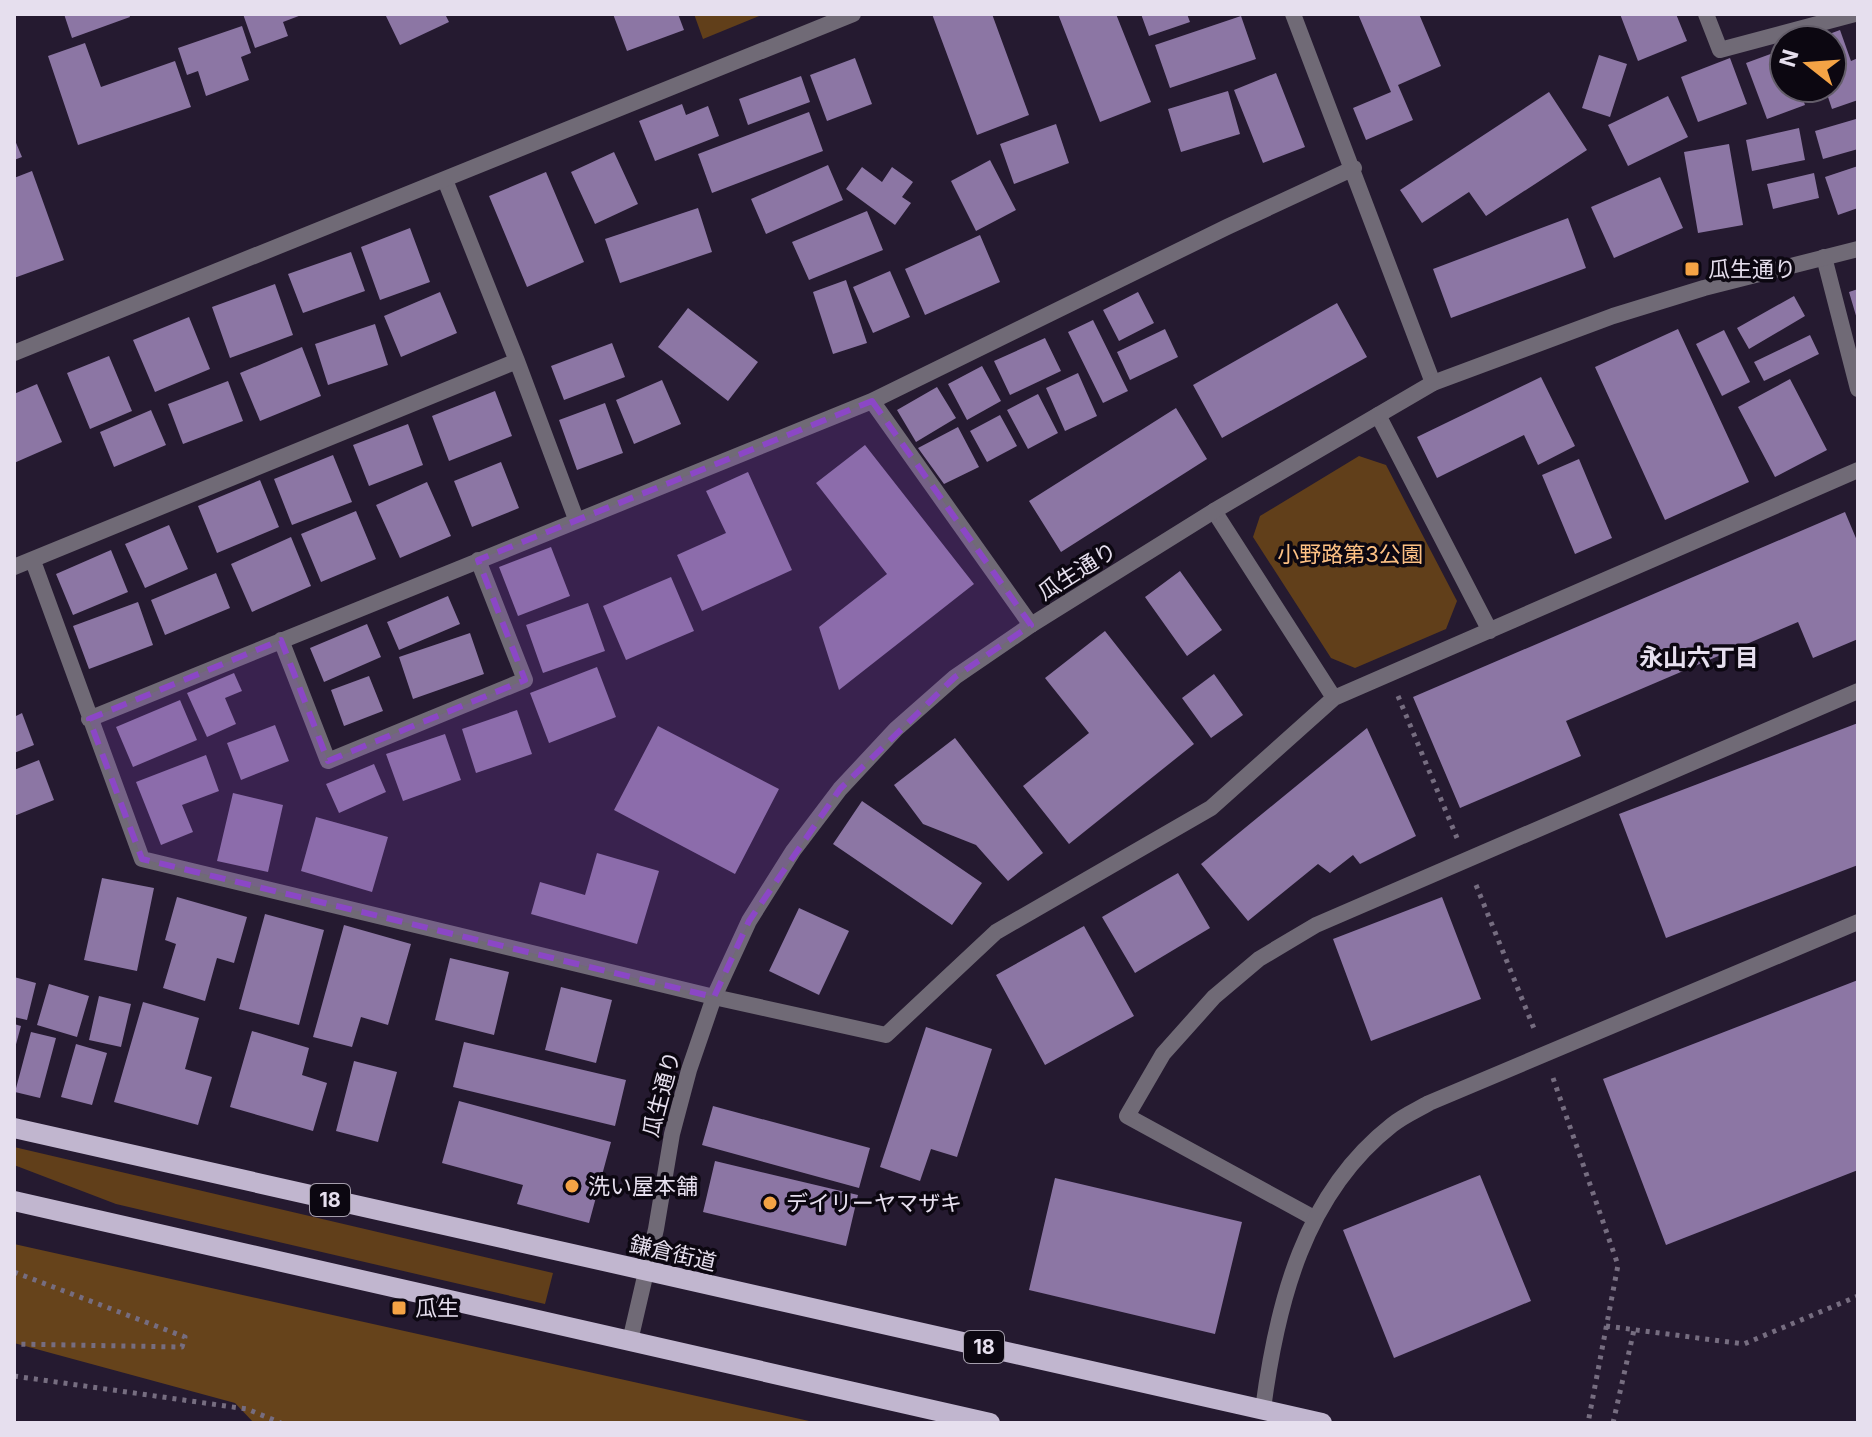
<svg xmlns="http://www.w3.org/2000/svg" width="1872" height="1437" font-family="Inter,'Noto Sans JP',sans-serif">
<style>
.green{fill:#613f1a}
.forest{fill:#66431b}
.building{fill:#8c76a4}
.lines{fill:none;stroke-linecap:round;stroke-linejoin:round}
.path{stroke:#766d80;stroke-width:5;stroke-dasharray:4 6;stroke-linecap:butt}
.minor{stroke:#706a76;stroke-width:16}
.tertiary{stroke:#706a76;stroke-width:16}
.primary{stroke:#c1b6cf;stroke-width:20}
.marked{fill:#8b47c6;fill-opacity:0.2;stroke:#8b47c6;stroke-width:6;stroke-dasharray:16 10;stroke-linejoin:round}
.poi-dot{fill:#f4a345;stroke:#0c0711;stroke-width:3}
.labels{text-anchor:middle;stroke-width:7;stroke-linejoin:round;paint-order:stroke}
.shield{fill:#0c0711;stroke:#a59eac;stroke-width:2}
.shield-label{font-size:20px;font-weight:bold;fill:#e6dfee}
.poi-label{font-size:22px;fill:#e6dfee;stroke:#0c0711;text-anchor:start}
.park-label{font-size:22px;fill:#fdc184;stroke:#0c0711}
.street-label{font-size:22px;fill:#e6dfee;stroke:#0c0711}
.neighbourhood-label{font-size:24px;font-weight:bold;fill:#e6dfee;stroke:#0c0711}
</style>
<rect width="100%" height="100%" fill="#251a30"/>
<path class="green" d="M694 14H764L703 39Z
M1359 456 1386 465 1457 601 1446 629 1355 668 1331 658 1253 537 1260 516Z
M14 1147 553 1273 545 1304 116 1204 14 1165Z"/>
<path class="forest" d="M14 1244 818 1423H254L235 1403 14 1343Z"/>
<path class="building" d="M64 14H129L130 17 72 38Z
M243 14H304L283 22 288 36 255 48Z
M385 14H445L449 22 400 45Z
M613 14H678L684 30 627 51Z
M932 14H992L1029 115 977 135Z
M1058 14H1116L1151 102 1100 122Z
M1141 14H1187L1190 22 1149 36Z
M1358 14H1419L1441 66 1398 85 1413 120 1366 140 1353 108 1391 92Z
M1620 14H1676L1687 41 1638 61Z
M1241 16 1256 59 1170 88 1155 45Z
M242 26 251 53 241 57 249 80 206 96 198 71 187 75 178 48Z
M1840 30 1851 61 1858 58V100L1832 109 1825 88H1832V40H1813Z
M85 43 101 87 175 61 191 107 78 145 48 56Z
M1784 49V88H1799L1805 105 1767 119 1746 63Z
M1599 55 1627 64 1610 117 1582 108Z
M855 58 872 104 827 121 810 75Z
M1730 58 1747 104 1698 122 1681 77Z
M1276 73 1305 147 1263 163 1234 90Z
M801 76 810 102 748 125 739 99Z
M1228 91 1240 134 1181 152 1168 109Z
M1549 92 1587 150 1486 216 1469 192 1422 223 1400 190Z
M1668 96 1688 137 1628 166 1608 125Z
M682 104 686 115 708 106 719 136 655 161 639 121Z
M809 112 823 151 712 193 698 154Z
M1856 119 1858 149 1823 159 1815 131Z
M1056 124 1069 163 1014 184 1000 144Z
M1799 128 1805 160 1752 171 1746 140Z
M14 138 22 157 14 160Z
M1729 144 1743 225 1698 233 1684 152Z
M614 152 638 204 595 224 571 172Z
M990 160 1016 210 976 231 951 181Z
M828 165 843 200 766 234 751 199Z
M1858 166V208L1838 215 1825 177Z
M862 167 882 182 892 167 913 182 902 197 911 203 895 225 846 189Z
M32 171 64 260 14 278V178Z
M546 172 584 262 527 287 489 196Z
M1814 173 1819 198 1773 209 1767 184Z
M1660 177 1683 228 1614 258 1591 207Z
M698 208 712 252 620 283 605 239Z
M867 211 883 250 809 280 792 242Z
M1568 218 1586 268 1451 318 1433 269Z
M410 228 430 282 380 300 361 247Z
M980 235 1000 282 925 315 905 269Z
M351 252 365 291 303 313 288 274Z
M890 271 910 317 873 333 853 287Z
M846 280 867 343 833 354 813 292Z
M275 284 293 335 230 358 212 307Z
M1858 289V319H1857L1849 292Z
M440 292 457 333 401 357 384 316Z
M1138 292 1154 323 1119 341 1103 310Z
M1794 296 1805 316 1749 349 1737 328Z
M1337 303 1367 357 1222 438 1193 385Z
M688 308 758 362 728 401 658 347Z
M189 317 210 369 155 392 133 340Z
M1093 320 1128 391 1103 403 1068 332Z
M375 324 388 365 328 385 315 344Z
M1165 329 1178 357 1130 380 1117 352Z
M1678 329 1749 482 1665 520 1595 367Z
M1724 330 1750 382 1722 396 1696 344Z
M1810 335 1819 354 1764 381 1754 362Z
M1045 338 1061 371 1010 395 994 361Z
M612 343 625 377 564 400 551 366Z
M302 347 321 396 260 421 240 373Z
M109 356 132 411 90 429 67 373Z
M982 366 1001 401 967 420 948 384Z
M1078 373 1097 416 1065 431 1046 388Z
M1541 377 1575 446 1538 465 1524 435 1437 478 1417 437Z
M1790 379 1827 450 1775 477 1738 407Z
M662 380 681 424 634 444 616 400Z
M228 381 243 421 183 444 168 404Z
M37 384 62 442 14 463V394Z
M937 387 956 418 916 442 897 410Z
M495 391 512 436 449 461 432 416Z
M1038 394 1058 433 1028 449 1007 410Z
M605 403 623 453 577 470 559 420Z
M1176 408 1207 459 1061 552 1029 501Z
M151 410 166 445 114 467 100 432Z
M1000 415 1017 446 987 462 970 431Z
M408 424 423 465 369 486 353 445Z
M958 427 979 467 944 484 918 448Z
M865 445 974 584 839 690 819 627 887 574 816 483Z
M333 455 352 502 292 525 274 479Z
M1579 459 1612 538 1575 554 1542 475Z
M501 462 519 508 472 527 454 481Z
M748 472 792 570 702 611 677 555 726 533 706 491Z
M260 480 279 527 217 553 198 506Z
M427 482 451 536 400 558 376 505Z
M356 511 376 559 321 582 301 534Z
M1845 512 1858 543V639L1813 658 1798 622 1566 721 1581 756 1460 808 1413 697Z
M169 525 188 569 145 588 125 544Z
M291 537 311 586 252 612 231 564Z
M551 547 570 596 518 616 499 567Z
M111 550 128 592 73 615 56 574Z
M1180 571 1222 630 1187 656 1145 597Z
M216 573 230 608 165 635 151 600Z
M671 577 694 631 626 660 603 606Z
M448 596 460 624 399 650 387 622Z
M138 602 153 645 89 669 73 626Z
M588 603 605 651 543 673 526 625Z
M367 624 381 657 324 682 310 648Z
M1105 631 1194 744 1069 844 1023 786 1089 733 1045 678Z
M470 633 484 674 413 699 399 657Z
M597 667 616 717 549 743 530 693Z
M234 673 242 691 225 698 236 724 207 737 187 693Z
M1214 674 1243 715 1211 738 1182 698Z
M369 676 383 711 344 726 331 690Z
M180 700 197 740 133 767 116 727Z
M517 710 532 754 476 773 462 729Z
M22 713 34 745 14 753V717Z
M1858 723V865L1666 938 1619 814Z
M275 725 289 761 241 780 227 743Z
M658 726 779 789 735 874 614 810Z
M1367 728 1416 836 1360 864 1353 855 1330 873 1318 864 1248 921 1201 864Z
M445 734 461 780 403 801 386 754Z
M955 738 1043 853 1008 881 976 845 923 824 894 785Z
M206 755 219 791 182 805 193 832 161 845 136 782Z
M39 760 54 800 14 816V770Z
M374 764 386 792 339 813 326 784Z
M233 793 283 805 268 872 217 861Z
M862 801 982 883 952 925 833 844Z
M316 817 388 837 372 892 301 871Z
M597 853 659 871 637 944 531 914 540 882 585 895Z
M1178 873 1210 928 1135 973 1102 917Z
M102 878 154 888 137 971 84 960Z
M177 897 247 917 234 963 217 958 205 1001 163 988 176 944 165 940Z
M1442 897 1481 999 1371 1041 1333 939Z
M799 908 849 931 819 995 769 971Z
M265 914 324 930 299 1025 239 1009Z
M344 925 411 944 388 1025 361 1017 352 1047 313 1037Z
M1084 926 1134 1016 1045 1065 996 975Z
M450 958 509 972 494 1035 435 1020Z
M14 977 36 983 27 1020 14 1017Z
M1858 980V1170L1666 1245 1603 1079Z
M49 984 89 996 77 1037 37 1025Z
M561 987 612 1000 596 1063 545 1050Z
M99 996 131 1004 121 1047 89 1040Z
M143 1002 199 1018 185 1069 212 1077 198 1125 114 1102Z
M14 1024 21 1026 15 1048H14Z
M926 1027 992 1049 957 1157 931 1149 920 1181 880 1167Z
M252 1031 309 1048 302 1075 327 1083 313 1131 230 1107Z
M31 1032 56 1038 40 1098 15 1092Z
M464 1042 626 1080 615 1126 453 1087Z
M76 1044 107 1053 92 1105 61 1097Z
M354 1061 397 1072 378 1142 336 1131Z
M459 1101 611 1142 589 1223 517 1204 523 1185 442 1163Z
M713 1106 870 1148 859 1188 702 1145Z
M715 1161 858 1195 846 1246 703 1212Z
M1480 1175 1531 1301 1394 1358 1343 1230Z
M1055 1178 1242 1222 1215 1334 1029 1290Z"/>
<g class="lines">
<path class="path" d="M1398 696 1457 838
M1476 885 1535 1031
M1553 1078 1618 1265 1588 1423
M14 1272 185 1337 182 1347 14 1344
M1606 1326 1744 1344 1858 1296
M14 1376 247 1409 281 1423
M1613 1423 1634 1330"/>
<path class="minor" d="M1293 14 1433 383
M1706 14 1720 50 1855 14
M445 180 517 361 576 519
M1824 257 1858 389
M872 401 1031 625
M1378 415 1490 631
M1214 511 1334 698
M33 561 142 859 714 997 886 1035 996 932 1211 808 1334 698 1858 470
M14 567 517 361
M281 640 328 761 525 680 478 560
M89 719 872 401 1227 227 1354 168
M1314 1218 1127 1116 1163 1054 1214 997 1259 959 1316 925 1858 691"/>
<path class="tertiary" d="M14 353 853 14
M630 1341 656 1229 672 1134 689 1070 714 997 749 921 793 851 840 789 896 729 955 677 1031 625 1214 511 1433 383 1613 316 1704 288 1858 249
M1263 1409C1277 1303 1304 1194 1392 1125 1403 1116 1417 1110 1429 1103L1858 922"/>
<path class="primary" d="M14 1128 1322 1423
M14 1201 990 1423"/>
</g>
<path class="marked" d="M872 401 1031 625 955 677 840 789 749 921 714 997 142 859 89 719 281 640 328 761 525 680 478 560Z"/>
<g class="poi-dot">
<rect x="1684" y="261" width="16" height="16" rx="4"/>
<circle cx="572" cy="1186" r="8"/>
<circle cx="770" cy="1203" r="8"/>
<rect x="391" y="1300" width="16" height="16" rx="4"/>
</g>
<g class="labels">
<g class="shield">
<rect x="310" y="1184" width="40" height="32" rx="6"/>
<rect x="964" y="1331" width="40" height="32" rx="6"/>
</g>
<g class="shield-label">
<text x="330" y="1207">18</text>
<text x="984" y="1354">18</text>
</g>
<g class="poi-label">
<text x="1708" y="277">瓜生通り</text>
<text x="588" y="1194">洗い屋本舗</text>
<text x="786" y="1211">デイリーヤマザキ</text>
<text x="415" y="1316">瓜生</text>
</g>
<g class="park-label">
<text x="1350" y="562">小野路第3公園</text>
</g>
<g class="street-label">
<text transform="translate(1077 571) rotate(-32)" y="8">瓜生通り</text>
<text transform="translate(661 1094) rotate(-75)" y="8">瓜生通り</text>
<text transform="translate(673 1253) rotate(13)" y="8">鎌倉街道</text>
</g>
<g class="neighbourhood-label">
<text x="1699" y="666">永山六丁目</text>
</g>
</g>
<rect width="1872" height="1437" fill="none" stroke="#e6dfee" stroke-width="32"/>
<g transform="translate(1808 64) rotate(287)"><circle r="38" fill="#0c0711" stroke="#635d69" stroke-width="2"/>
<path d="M0-6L14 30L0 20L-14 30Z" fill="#f4a345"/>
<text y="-12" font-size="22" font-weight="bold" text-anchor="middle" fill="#e6dfee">N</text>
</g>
</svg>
